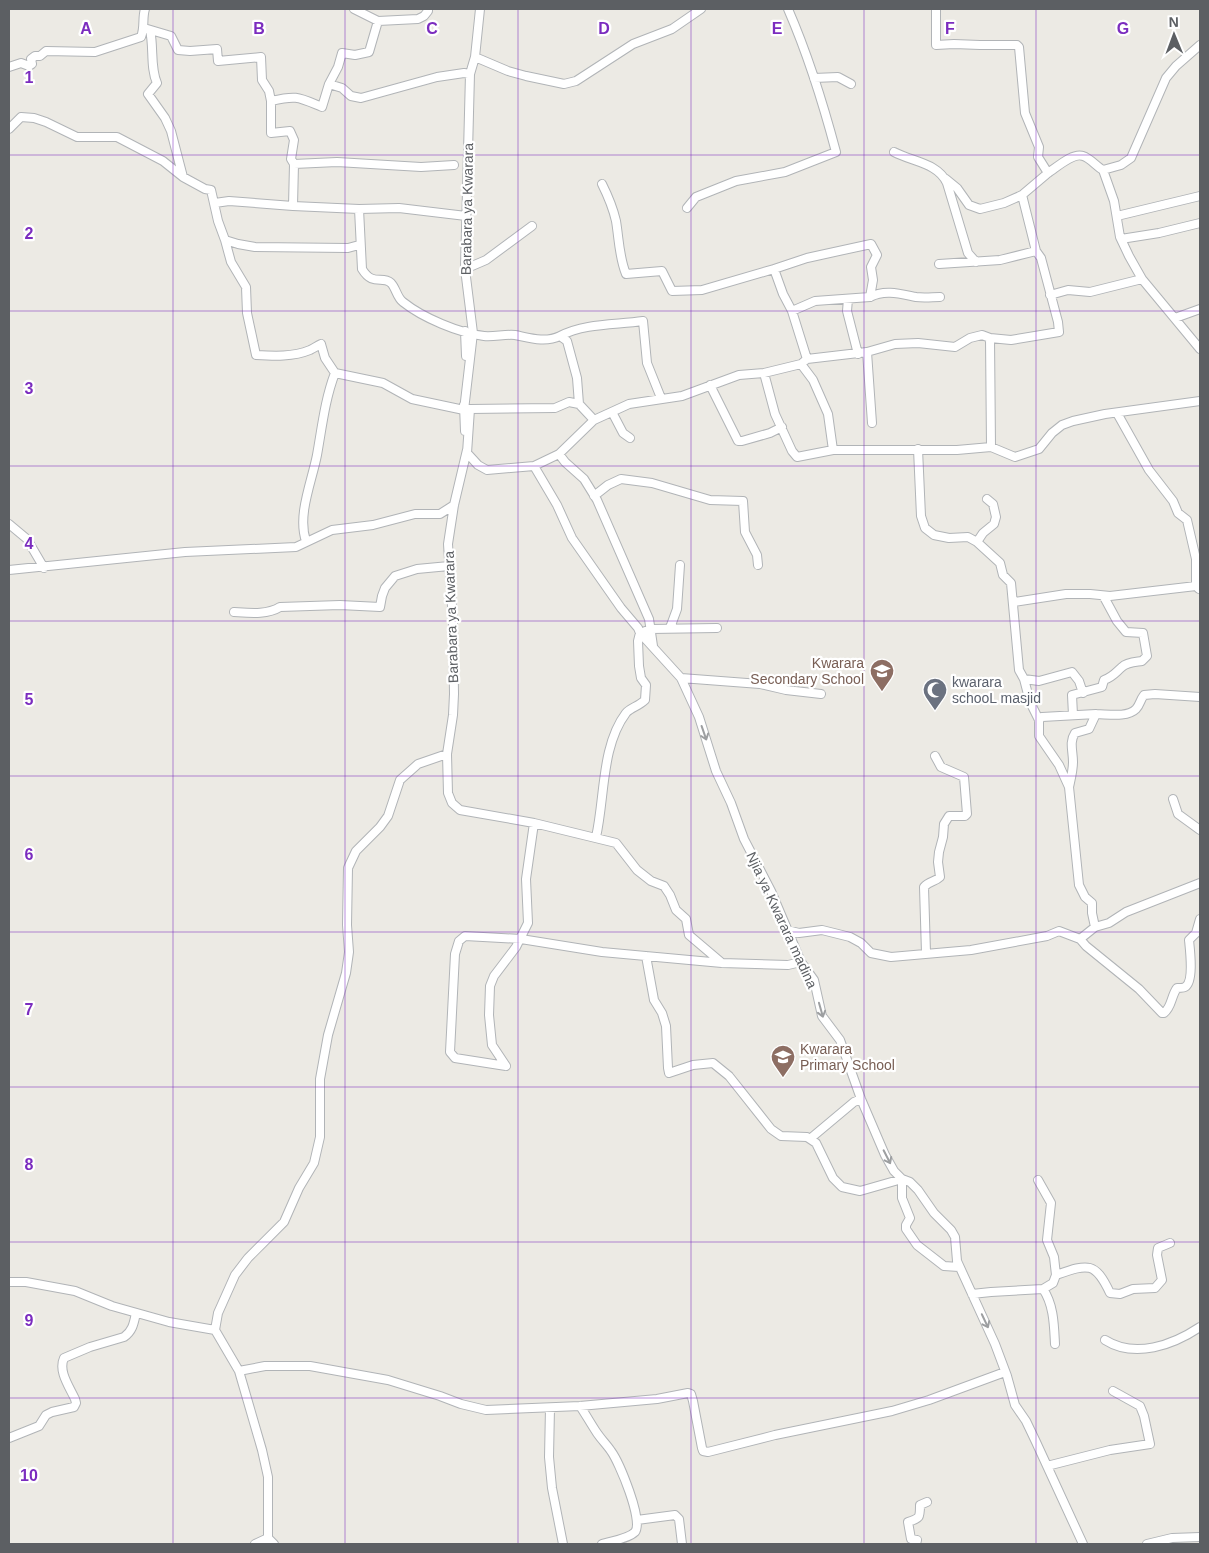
<svg xmlns="http://www.w3.org/2000/svg" width="1209" height="1553" font-family="Arial,sans-serif">
<style>
.lines{fill:none;stroke-linecap:round;stroke-linejoin:round}
.minor-casing{stroke:#b1b4b7;stroke-width:10}
.minor{stroke:#fff;stroke-width:8}
.oneway{stroke:#9d9fa1}
.grid{fill:none;stroke:#7b2cbf;stroke-width:1;stroke-opacity:0.55}
.labels{text-anchor:middle;stroke-width:4.5;stroke-linejoin:round;paint-order:stroke}
.street-label{font-size:14px;fill:#5c5f63;stroke:#fff}
.education-label{font-size:14px;fill:#785e54;stroke:#fff;text-anchor:end}
.worship-label{font-size:14px;fill:#5b616d;stroke:#fff;text-anchor:start}
.grid-label{font-size:16px;text-anchor:middle;font-weight:bold;fill:#7b2cbf;stroke:#fff;stroke-width:4.5;stroke-linejoin:round;paint-order:stroke}
</style>
<rect width="100%" height="100%" fill="#eceae4"/>
<g class="lines">
<defs>
<path id="minor" d="M354 9 378 21 418 19 424 16 428 11V9
M480 9 475 57 470 74 465 269 473 333 464 410 470 409 467 453 478 465 487 470 534 466 559 454 594 420 629 404 682 396 739 375 764 373 801 364 807 359 867 352 895 344 918 343 955 347 970 338 982 335 990 338 1011 340 1059 332 1058 322 1041 258 1036 251 1022 195
M936 9V45L954 44 980 45H1017L1019 47 1025 113 1039 147 1038 157 1048 173C1056 168 1073 152 1083 156 1090 158 1096 166 1103 170
M144 28 171 36 178 50 190 51 217 49 218 61 261 57 262 80 269 91 271 101V133L290 131 294 140 291 159 294 164 293 206
M150 30C154 47 150 68 157 83L148 94 165 118 171 131 183 177 205 189 211 190 218 221 225 240 238 244 255 247 348 248 359 245
M475 57 508 71 526 76 564 84 576 81 633 44 672 29 701 9
M9 67 21 63 29 66 32 64 31 59 35 56H40L46 51 95 52 141 37C145 27 142 18 145 9
M814 78 838 77 851 84
M329 84 342 88 351 96 361 98 437 77 464 73 470 74
M271 101C297 95 298 97 322 107L329 84 338 67 342 53 355 55 369 52 378 21
M9 129 21 117 34 118 46 122 77 137H117L163 161 183 177
M894 152C913 162 938 163 947 183L968 253 976 262
M294 164 337 162 421 167 454 165
M946 179 957 188 969 205 980 209 1004 203 1022 195 1048 173
M602 184C608 196 613 208 616 221 619 239 619 257 626 274L662 271 672 291 702 290 774 269 783 294 792 311 807 359
M215 203 229 201 293 206 359 209 399 208 466 216
M687 208 696 197 736 181 785 172 836 152C823 103 808 55 788 9
M359 209 362 269C373 287 382 275 391 283 396 288 397 298 403 302 423 318 459 333 484 336 494 337 505 334 515 335 530 338 545 343 560 336L567 341 577 378 579 404 594 420
M1117 216 1200 196
M1121 239 1159 233 1200 223
M225 240 231 262 246 287 247 313 256 355C274 356 293 357 310 350 314 348 317 346 321 344L325 358 335 373 383 383 412 399 464 410
M939 264 1000 260 1036 251
M465 269 486 260 532 226
M774 269 807 258 871 244 877 255 871 267 873 280 870 297
M1142 279 1129 256 1120 237 1114 201 1103 170 1121 165 1131 158 1166 78 1176 66 1200 45
M1050 295 1068 290 1090 292 1142 279 1200 349
M848 299 847 311 858 354
M792 311 815 301 870 297C885 289 901 294 916 297 924 298 933 297 940 297
M1175 318 1200 309
M465 331 466 356
M560 336C585 323 615 325 643 321L647 363 661 398
M990 338 991 447
M867 352 872 423
M801 364 813 380 828 414 833 450
M764 373 775 414 792 451 797 457 833 450H957L991 447 1015 457 1039 449 1052 433 1062 425 1073 421 1105 414 1200 401
M710 385 738 441H742L770 433 782 427
M464 405 465 431
M470 409 555 408 569 402 579 404
M612 412 623 433 630 438
M1117 413 1149 470 1173 501 1178 513 1187 520 1196 559V586
M918 449 921 516 925 528 934 535 949 538 968 537 977 542 1000 563 1003 575 1011 583 1019 670 1024 679 1030 702 1039 720V736L1059 765 1069 787 1079 885 1085 897 1092 903V913L1095 927
M467 450 454 505 448 544 453 622 454 694 453 715 447 754 448 793 452 803 460 810 534 823 616 843 637 870 651 881 664 886 670 895 676 910 686 919 689 935 722 963
M559 454 565 462 584 479 597 500 649 619 653 646
M534 466 557 505 572 538 621 608 638 628 640 633 681 678 699 717 716 771 731 803 744 839 771 891 801 962 814 980 822 1016 840 1040 861 1099 885 1155 894 1171 902 1179 910 1182 918 1190 934 1213 951 1230 955 1237 957 1261 995 1344 1007 1376 1015 1405 1026 1421 1036 1442 1083 1544
M594 496 608 485 621 479 652 483 710 500 743 501 745 532 757 555 758 565
M9 524 27 539 44 568
M306 541C297 515 312 481 317 455 322 427 325 399 335 373
M977 542 983 533 994 524 996 517 993 504 987 499
M9 570 185 552 296 547 332 530 373 525 415 514H440L454 505
M1014 602 1066 594H1090L1110 596 1196 586 1199 589
M234 612C250 613 267 615 280 607L340 605 380 607 382 596 385 588 395 576 417 569 449 566
M670 628 677 609 680 565
M681 678 760 684 786 690 821 694
M1024 679 1039 681 1072 672 1079 681 1083 693
M1073 715 1072 695 1102 687 1104 680C1113 677 1115 673 1122 667 1127 662 1136 662 1142 661L1147 656 1143 633 1126 632 1117 621 1104 597
M1039 720 1042 717 1096 714
M1069 787C1071 778 1073 770 1073 762 1073 751 1069 742 1075 733L1089 729 1096 714C1107 714 1127 718 1136 709 1140 705 1140 700 1144 695L1155 694 1200 697
M1173 799 1178 814 1200 830
M596 837C605 798 601 746 626 713 630 708 639 706 645 700L646 685 641 678 639 666 638 641 640 633 651 629 717 628
M787 930 799 933 822 930 850 937 861 943 871 953 891 957 971 950 1047 936 1059 931 1080 939 1086 946 1139 989 1162 1013H1164C1172 1007 1171 996 1177 988 1178 988 1184 988 1185 987 1194 982 1190 950 1189 940L1196 933 1200 919
M1080 939 1095 927 1109 923 1126 912 1200 883
M926 953 924 887C929 881 935 882 940 877L938 862 939 852 943 837 944 824 949 816H965L967 814 964 777 941 767 935 756
M646 956 654 1000 662 1013 666 1026 668 1068 669 1073 693 1065 713 1063 729 1076 771 1129 781 1136 807 1137 816 1143 833 1178 842 1187 860 1191 902 1179V1198L910 1218 906 1225V1229L917 1245 944 1266 959 1267
M506 1066 455 1058 450 1052 455 954 459 941 465 936 521 939 602 952 722 963 788 965 801 962
M506 1066 492 1045 489 1015 490 986 494 976 516 947 528 923 526 879 534 823
M811 1138 854 1102 861 1099
M1038 1180 1051 1203 1047 1240 1054 1257 1056 1275 1053 1283 1043 1289
M1056 1275C1088 1264 1095 1261 1110 1293L1120 1294 1133 1289 1155 1288 1162 1280 1157 1255 1158 1248 1170 1243
M9 1282H26L75 1291 112 1306 169 1322 215 1330
M972 1294 991 1292 1043 1289C1054 1305 1054 1326 1055 1344
M1105 1340C1135 1359 1173 1345 1200 1327
M239 1371 265 1366H310L388 1380 440 1396 461 1404 486 1410 580 1406 657 1399 688 1393 691 1394 693 1401 702 1448 703 1451 708 1452 775 1435 892 1411 929 1400 1005 1372
M580 1406C586 1415 591 1424 597 1433 601 1439 607 1445 611 1451 619 1462 644 1521 635 1532 628 1539 611 1541 602 1544
M550 1408 549 1457 552 1488 563 1544
M9 1438 39 1426 46 1415 52 1412 74 1407 76 1403 75 1399C69 1386 58 1371 64 1358L90 1347 124 1337C133 1331 134 1322 136 1313
M1047 1466 1110 1450 1150 1444 1144 1416 1140 1406 1113 1391
M637 1520 675 1515 679 1519 682 1544
M255 1544 268 1538
M274 1544 268 1538V1477L262 1450 239 1371 215 1330 218 1313 235 1275 248 1258 284 1222 299 1188 314 1163 320 1137V1079L328 1035 346 973 349 952 347 925 348 868 356 851 380 827 388 816 400 780 418 764 447 754
M916 1544 917 1540 911 1539 908 1522C920 1518 920 1518 920 1505L927 1502
M1147 1544 1172 1538 1200 1537"/>
</defs>
<use href="#minor" class="minor-casing"/>
<use href="#minor" class="minor"/>
</g>
<defs><path id="oneway-shaft" d="M-6 0H5M1.5-3L5.5 0L1.5 3" fill="none" stroke-width="1.6" stroke-linecap="round" stroke-linejoin="round" transform="scale(1.25)"/></defs>
<g class="oneway">
<use href="#oneway-shaft" transform="translate(704 733) rotate(71)"/>
<use href="#oneway-shaft" transform="translate(821 1010) rotate(74)"/>
<use href="#oneway-shaft" transform="translate(887 1157) rotate(63)"/>
<use href="#oneway-shaft" transform="translate(985 1321) rotate(65)"/>
</g>
<path class="grid" d="M173 9V1544M345 9V1544M518 9V1544M691 9V1544M864 9V1544M1036 9V1544M9 155H1200M9 311H1200M9 466H1200M9 621H1200M9 776H1200M9 932H1200M9 1087H1200M9 1242H1200M9 1398H1200"/>
<defs>
<symbol id="school-pin" viewBox="-11 -11 22 30"><path d="M0 17L-7.5 6A9.5 9.5 0 1 1 7.5 6Z" fill="#8d6e63" stroke="#fff"/><path d="M0-5L7-2L0 1L-7-2ZM-4 1L0 2.5L4 1V4Q0 6-4 4Z" fill="#fff"/></symbol>
<symbol id="mosque-pin" viewBox="-11 -11 22 30"><path d="M0 17L-7.5 6A9.5 9.5 0 1 1 7.5 6Z" fill="#6b7280" stroke="#fff"/><path d="M3.5-4.9A6 6 0 1 0 3.5 4.9A5 5 0 1 1 3.5-4.9Z" fill="#fff"/></symbol>
</defs>
<g fill-rule="evenodd">
<use href="#school-pin" x="868" y="657" width="28" height="38"/>
<use href="#mosque-pin" x="921" y="676" width="28" height="38"/>
<use href="#school-pin" x="769" y="1043" width="28" height="38"/>
</g>
<g class="labels">
<g class="street-label">
<text transform="translate(467 209) rotate(-89)" y="5">Barabara ya Kwarara</text>
<text transform="translate(451 617) rotate(-92)" y="5">Barabara ya Kwarara</text>
<text transform="translate(782 920) rotate(65)" y="5">Njia ya Kwarara madina</text>
</g>
<g class="education-label">
<text x="864" y="668">Kwarara<tspan x="864" dy="16">Secondary School</tspan></text>
<text x="800" y="1054" text-anchor="start">Kwarara<tspan x="800" dy="16">Primary School</tspan></text>
</g>
<g class="worship-label">
<text x="952" y="687">kwarara<tspan x="952" dy="16">schooL masjid</tspan></text>
</g>
</g>
<g class="grid-label">
<text x="86" y="34">A</text>
<text x="259" y="34">B</text>
<text x="432" y="34">C</text>
<text x="604" y="34">D</text>
<text x="777" y="34">E</text>
<text x="950" y="34">F</text>
<text x="1123" y="34">G</text>
<text x="29" y="83">1</text>
<text x="29" y="239">2</text>
<text x="29" y="394">3</text>
<text x="29" y="549">4</text>
<text x="29" y="705">5</text>
<text x="29" y="860">6</text>
<text x="29" y="1015">7</text>
<text x="29" y="1170">8</text>
<text x="29" y="1326">9</text>
<text x="29" y="1481">10</text>
</g>
<rect width="1209" height="1553" fill="none" stroke="#5c5f63" stroke-width="20"/>
<g transform="translate(1174 35) rotate(359)" stroke="#ffffff" stroke-width="4" paint-order="stroke">
<path d="M0-4L9 19L0 12L-9 19Z" fill="#5c5f63"/>
<text y="-8" font-size="14" font-weight="bold" text-anchor="middle" fill="#5c5f63">N</text>
</g>
</svg>
